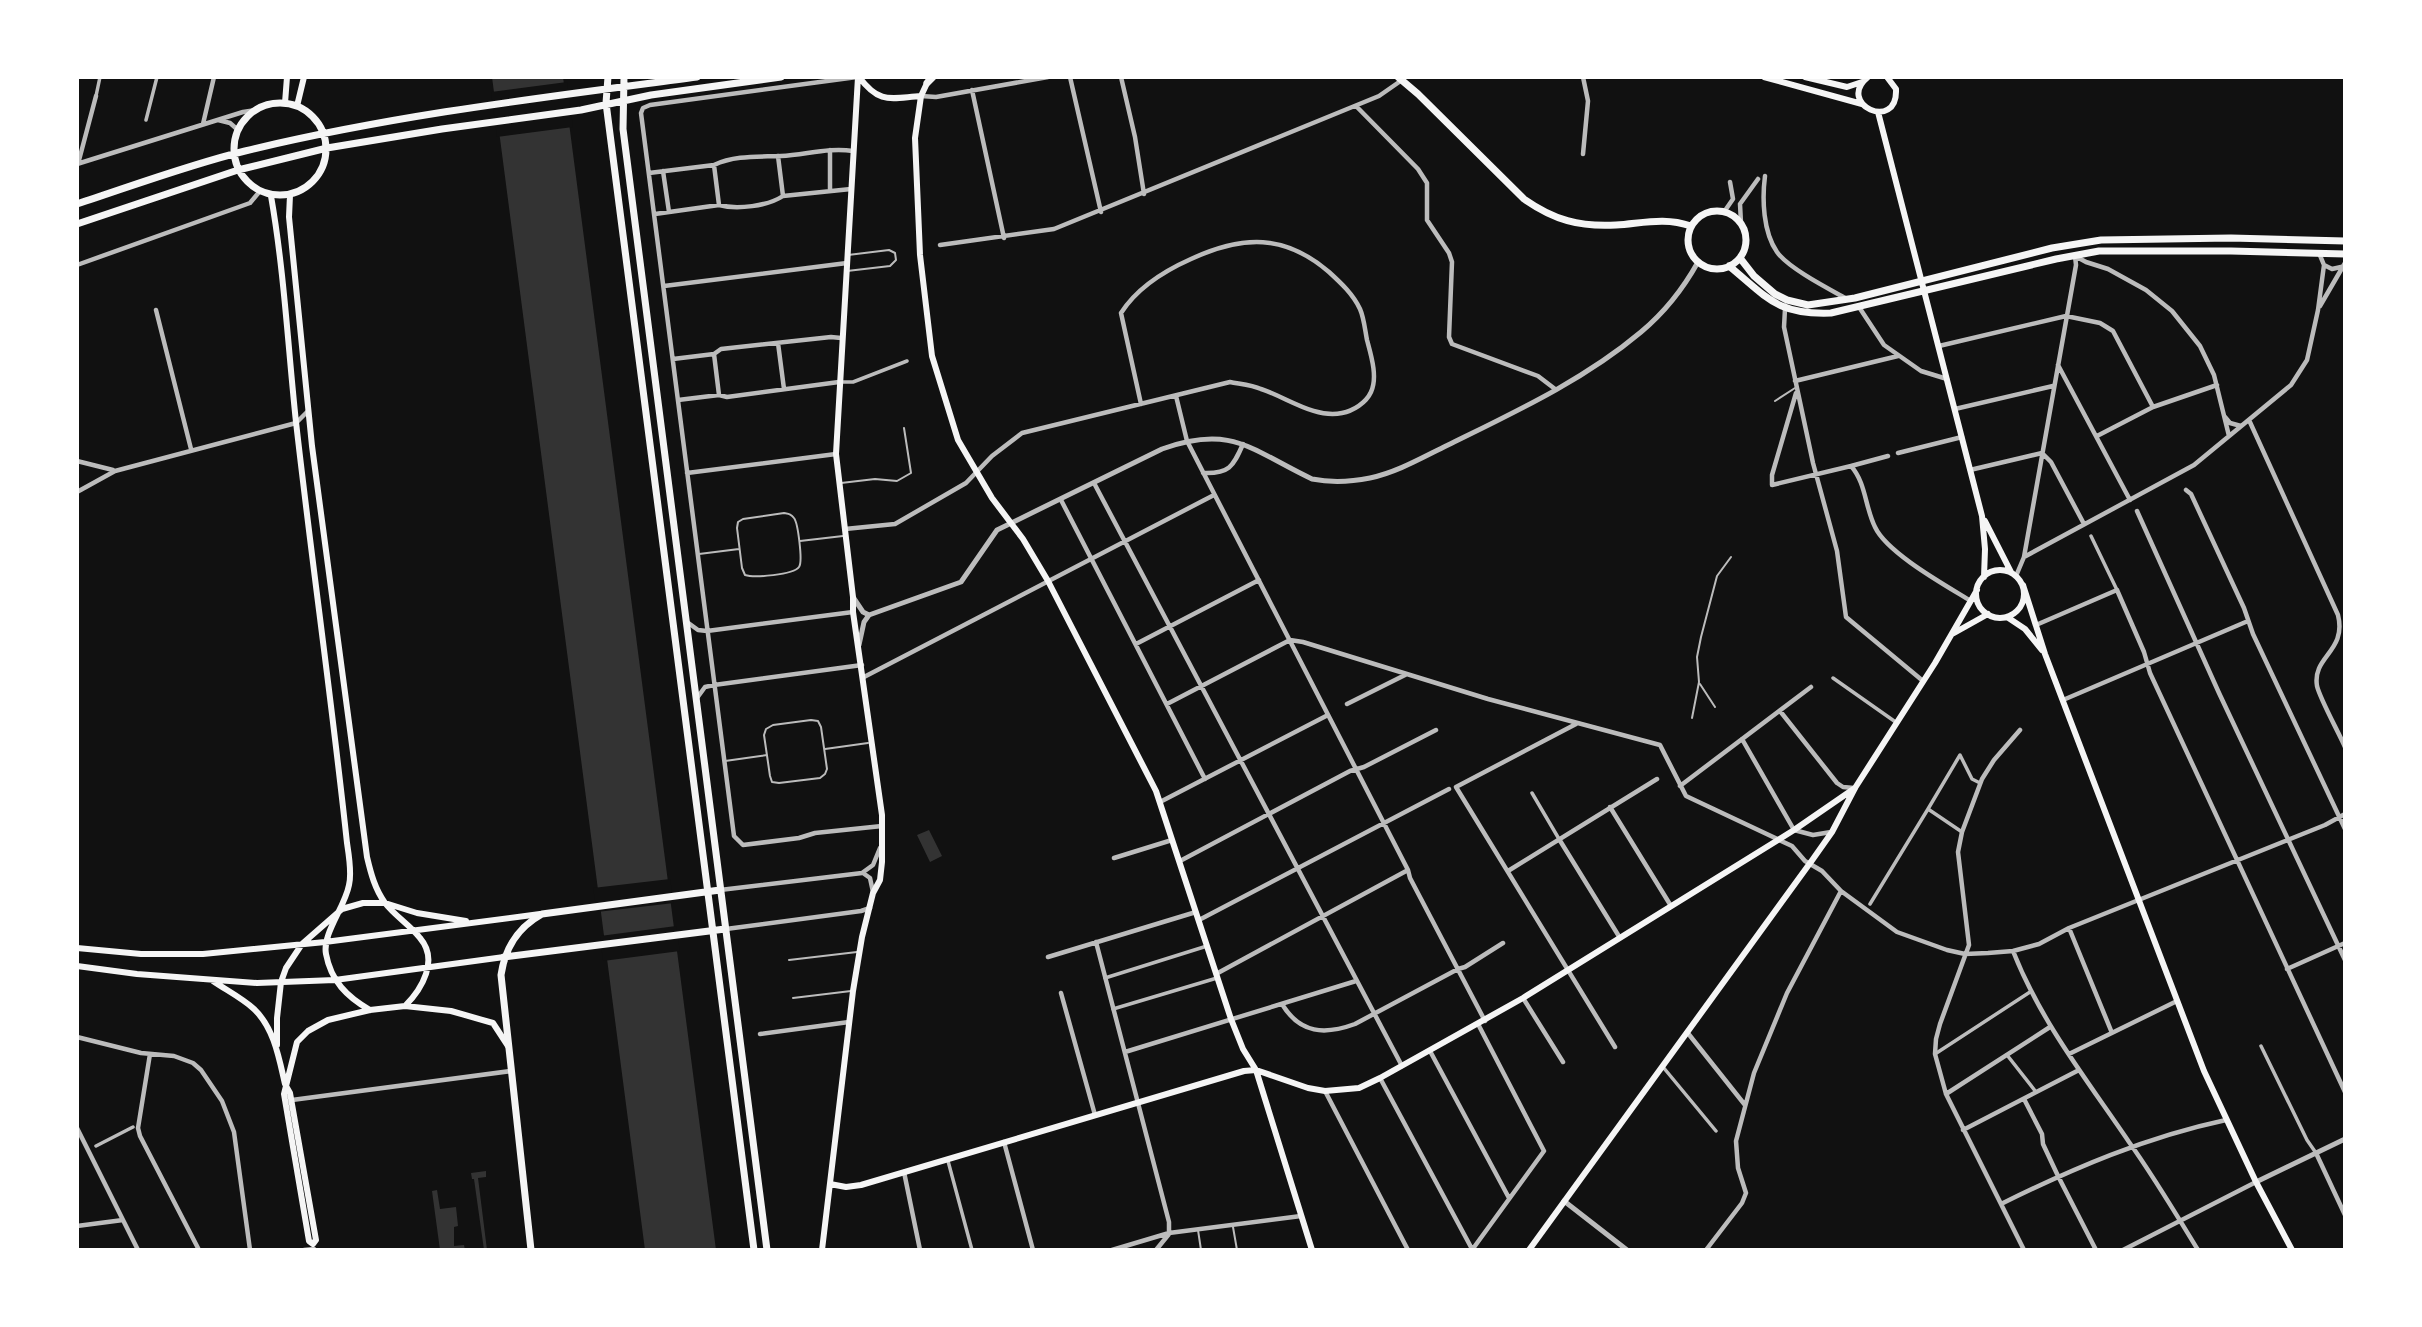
<svg xmlns="http://www.w3.org/2000/svg" width="2422" height="1327" font-family="Poppins,sans-serif">
<style>
.water{fill:#333}
.pier{fill:#111}
.lines{fill:none;stroke-linecap:round;stroke-linejoin:round}
.service{stroke:#bcbcbc;stroke-width:2}
.pedestrian{stroke:#bcbcbc;stroke-width:3.5}
.minor{stroke:#bcbcbc;stroke-width:4.5}
.tertiary{stroke:#bcbcbc;stroke-width:5}
.secondary{stroke:#f5f5f5;stroke-width:6}
.primary{stroke:#f5f5f5;stroke-width:7}
</style>
<rect width="100%" height="100%" fill="#111"/>
<path class="water" d="M492 77H563L716 1250H645Z
M929 830 942 856 930 862 917 835Z
M486 1171V1177L478 1178 487 1250H484L474 1179H472L471 1173Z
M437 1190 440 1209 456 1207 458 1226 454 1227V1246L464 1245 465 1250H440L432 1191Z"/>
<path class="pier" d="M567 82 573 127 497 137 491 92Z
M670 879 674 903 597 912 593 888Z
M676 926 680 951 603 961 600 936Z"/>
<g class="lines">
<path class="service" d="M847 271 890 266 896 260 895 253 889 250 848 255
M1775 401 1795 388
M841 483 875 479 897 481 911 473 904 428
M784 513C789 514 791 514 794 518 798 523 803 562 799 567 793 575 754 578 745 575L742 568 737 528 738 522 743 519Z
M800 541 843 536
M699 554 739 549
M1700 684 1715 707
M1692 718 1699 682 1697 657 1701 637 1717 576 1731 557
M811 720 818 721 821 727 827 769 825 774 820 778 779 783 772 782 770 776 764 735 766 729 773 725Z
M825 749 868 743
M725 761 767 755
M789 960 857 952
M793 998 851 991
M1233 1227 1237 1250
M1198 1230 1201 1250"/>
<path class="pedestrian" d="M96 96 100 77
M146 120 157 77
M841 382H853L907 361
M2091 536 2117 590
M1833 678 1897 723
M1532 793 1559 839
M1928 809 1960 755 1972 779 1980 783
M1870 904 1928 809 1962 832
M1105 978 1207 946
M1113 1009 1217 978
M2261 1046 2307 1140 2316 1153
M1935 1054 2030 992
M2007 1055 2036 1092
M1663 1067 1716 1131
M96 1146 133 1127
M948 1161 972 1250"/>
<path class="minor" d="M857 77 650 105 643 108 641 113 734 836 743 845 799 838 815 833 882 826
M1070 77 1101 212
M1121 77 1135 137 1144 194
M972 90 1004 238
M921 96 936 97 1048 77
M1356 106 1418 169 1427 183V220L1449 253 1452 262 1449 337 1452 344 1538 376 1555 389
M218 120 230 123 238 130
M203 124 214 77
M1583 154 1588 101 1583 77
M778 156 783 196
M77 164 243 112 256 110
M78 164 96 96
M714 165 719 205
M663 171 669 212
M649 173 714 165C735 155 759 157 781 156 805 155 829 147 853 151
M1765 176C1762 199 1763 232 1777 252 1788 268 1829 289 1847 299
M830 190V150
M1724 212 1733 199 1730 182
M655 214 719 205C737 210 768 206 783 196L851 189
M1741 223 1740 204 1758 179
M940 245 1054 229 1379 96 1402 80
M2075 256 2086 262 2108 269 2146 290 2172 311 2200 346 2214 375 2229 436
M77 265 250 203 260 191
M2324 265 2332 269 2341 267
M664 286 847 263
M2320 306 2345 263
M1859 307 1884 345 1921 371 1947 379
M1785 309 1784 327 1813 463 1837 551 1846 617 1923 681
M156 310 191 449
M778 343 784 389
M1939 346 2066 316 2100 323 2113 331 2153 407
M714 354 719 395
M673 359 714 354 721 349 831 337 841 338
M2058 365 2130 500
M1795 381 1898 356
M1796 393 1772 475V485L1851 466C1866 483 1865 507 1875 527 1887 553 1945 585 1971 601
M1176 396 1187 441 1408 870 1410 878 1485 1021
M678 400 719 395 727 397 839 382
M1955 409 2053 386
M2225 417 2230 423 2241 426
M2249 420 2338 615C2347 652 2312 656 2317 686 2320 699 2339 733 2345 747
M2097 436 2153 407 2217 385
M1898 453 1962 437
M77 461 113 470
M1851 466 1888 456
M1970 470 2042 453 2051 462 2084 524
M687 473 836 454
M1203 473C1229 474 1233 467 1243 444
M1094 483 1402 1066
M2186 490 2191 494 2244 608 2253 634 2345 829
M77 492 115 471 296 423 308 411
M1061 500 1205 779
M2137 511 2219 693 2345 960
M845 529 895 524 966 483 992 456 1022 433 1230 382C1240 384 1252 385 1261 389 1286 397 1315 419 1342 413 1353 411 1366 403 1371 392 1378 377 1371 355 1367 340 1365 330 1364 318 1360 309 1353 294 1341 283 1329 272 1285 234 1243 235 1191 259 1164 271 1137 288 1121 313L1141 404
M2024 557 2194 465 2291 385 2307 360 2318 310 2324 265 2319 253
M2016 576 2024 557 2076 265 2075 256
M687 622 698 630 707 631 853 612
M2036 625 2117 590 2144 652 2150 673 2345 1092
M1136 644 1259 580
M864 677 1214 495
M697 698 705 687 714 685 862 665
M2063 700 2248 621
M1167 704 1290 640 1303 642 1488 699 1660 745 1686 796 1792 846 1805 861 1822 871 1841 891 1897 932 1947 950 1965 954 1988 953 2013 951 2039 944 2069 928 2325 825 2345 814
M1347 704 1407 674
M1780 711 1837 783 1843 787 1854 788
M1576 724 1456 787 1615 1047
M2020 730 1994 760 1982 779 1962 832 1958 852 1969 945 1940 1024 1936 1039 1935 1054 1946 1094 2024 1250
M1742 739 1794 830 1813 835 1831 832
M1680 786 1811 687
M1160 802 1328 715
M1610 807 1671 906
M1559 839 1620 938
M1114 858 1172 840
M1180 861 1350 771 1364 767 1436 730
M1508 871 1657 779
M863 873 870 878 873 892
M720 890 862 873 873 865 880 848
M1199 920 1449 789
M2069 928 2112 1033
M726 929 861 911 870 908
M1096 942 1169 1222V1233
M2013 951C2041 1022 2087 1080 2129 1142 2154 1177 2176 1214 2198 1250
M1048 957 1196 912
M2287 969 2345 943
M1216 974 1408 870
M1061 993 1095 1115
M1523 998 1563 1062
M1282 1004C1300 1034 1325 1035 1355 1024L1458 969 1465 967 1503 943
M1687 1032 1745 1105
M760 1034 849 1022
M77 1037 141 1053 174 1056 193 1063 201 1070 222 1101 234 1132 250 1250
M1430 1051 1509 1198
M1125 1052 1356 981
M150 1054 138 1128 140 1136 199 1250
M2069 1054 2177 1001
M1380 1078 1472 1249
M1325 1091 1408 1250
M1946 1094 2050 1027
M2024 1099 2042 1134 2043 1144 2058 1176 2096 1250
M292 1100 511 1071
M77 1128 138 1250
M1963 1130 2079 1070
M1004 1142 1033 1250
M2316 1153 2345 1215
M904 1172 920 1250
M2001 1204C2074 1168 2146 1137 2226 1120
M77 1226 123 1220
M304 1250 314 1249
M1112 1250 1169 1233 1301 1216
M1156 1250 1169 1234
M1472 1250 1544 1151 1478 1024
M1706 1250 1742 1203 1746 1193 1738 1168 1736 1141 1754 1073 1787 993 1841 891
M2123 1250 2256 1182"/>
<path class="tertiary" d="M853 597 863 612 869 615
M869 615 961 582 997 530 1162 449C1232 424 1251 450 1312 479 1332 483 1350 482 1370 478 1398 472 1423 457 1448 445 1515 412 1584 380 1641 332 1665 312 1683 289 1698 262
M859 645 864 622 869 615
M2256 1182 2345 1139
M1564 1201 1627 1250"/>
<path class="secondary" d="M859 77C880 105 891 98 921 96
M1764 77 1862 104
M1805 77 1847 87 1862 82
M1868 77C1835 104 1898 133 1896 89L1887 77
M928 81 921 96 915 138 920 255 932 356 958 440 992 498 1023 539 1048 581 1156 791 1231 1019 1243 1049 1256 1070 1312 1250
M285 103 287 77
M297 106 304 77
M1878 112 1982 516 1985 549 1984 577
M290 195 289 217 312 446 367 857C371 874 375 889 385 903 395 916 410 925 420 938 439 960 422 989 405 1006
M271 196C284 270 288 347 296 422 312 563 332 703 347 843 349 856 352 873 349 885 345 907 322 934 326 954 331 981 347 997 370 1010
M1985 521 2011 572
M1976 594a24 24 0 1 1 48 0a24 24 0 1 1-48 0Z
M2023 585 2045 654 2204 1071 2256 1182 2292 1250
M2007 617 2025 629 2042 650
M1954 633 1988 614
M77 948 141 954H203L325 942 540 914
M77 966 137 974 257 983 335 980 504 957
M213 981C226 990 242 998 254 1009 274 1028 279 1058 285 1084
M277 1045V1018L281 982 286 968 302 944 342 909 363 903H385L417 913 466 921
M286 1086 290 1093 316 1240 313 1244
M830 1184 846 1187 861 1185 1244 1071 1256 1070 1308 1088 1325 1091 1359 1088 1380 1078 1523 998 1794 830 1855 788
M313 1244 309 1241 284 1094 297 1042 308 1031 328 1020 370 1010 405 1006 451 1011 493 1023 508 1046
M822 1250 853 991 862 937 873 893 880 880 882 862V815L853 612V597L836 454 858 77
M1529 1250 1813 859 1832 832 1855 788 1935 663 1977 590"/>
<path class="primary" d="M608 77 606 103 754 1250
M624 77 623 129 767 1250
M1398 77 1418 94 1524 199C1554 220 1579 227 1616 225 1644 223 1665 217 1691 226
M927 83 933 77
M234 149a46 46 0 1 1 92 0a46 46 0 1 1-92 0Z
M77 204C132 186 188 165 245 151 393 115 546 97 697 77
M1688 240a29 29 0 1 1 58 0a29 29 0 1 1-58 0Z
M77 224 238 170 327 148 442 129 581 110 651 95 781 77
M1740 258 1754 276 1775 294 1787 300 1808 305 1855 298 2052 248 2101 240 2231 238 2345 241
M1729 266C1768 298 1777 315 1831 313L2056 259 2099 251H2231L2345 254
M504 957 725 929
M531 1250 501 975C505 948 517 928 542 914L720 890"/>
</g>
<rect width="2422" height="1327" fill="none" stroke="#ffffff" stroke-width="158"/>
</svg>
